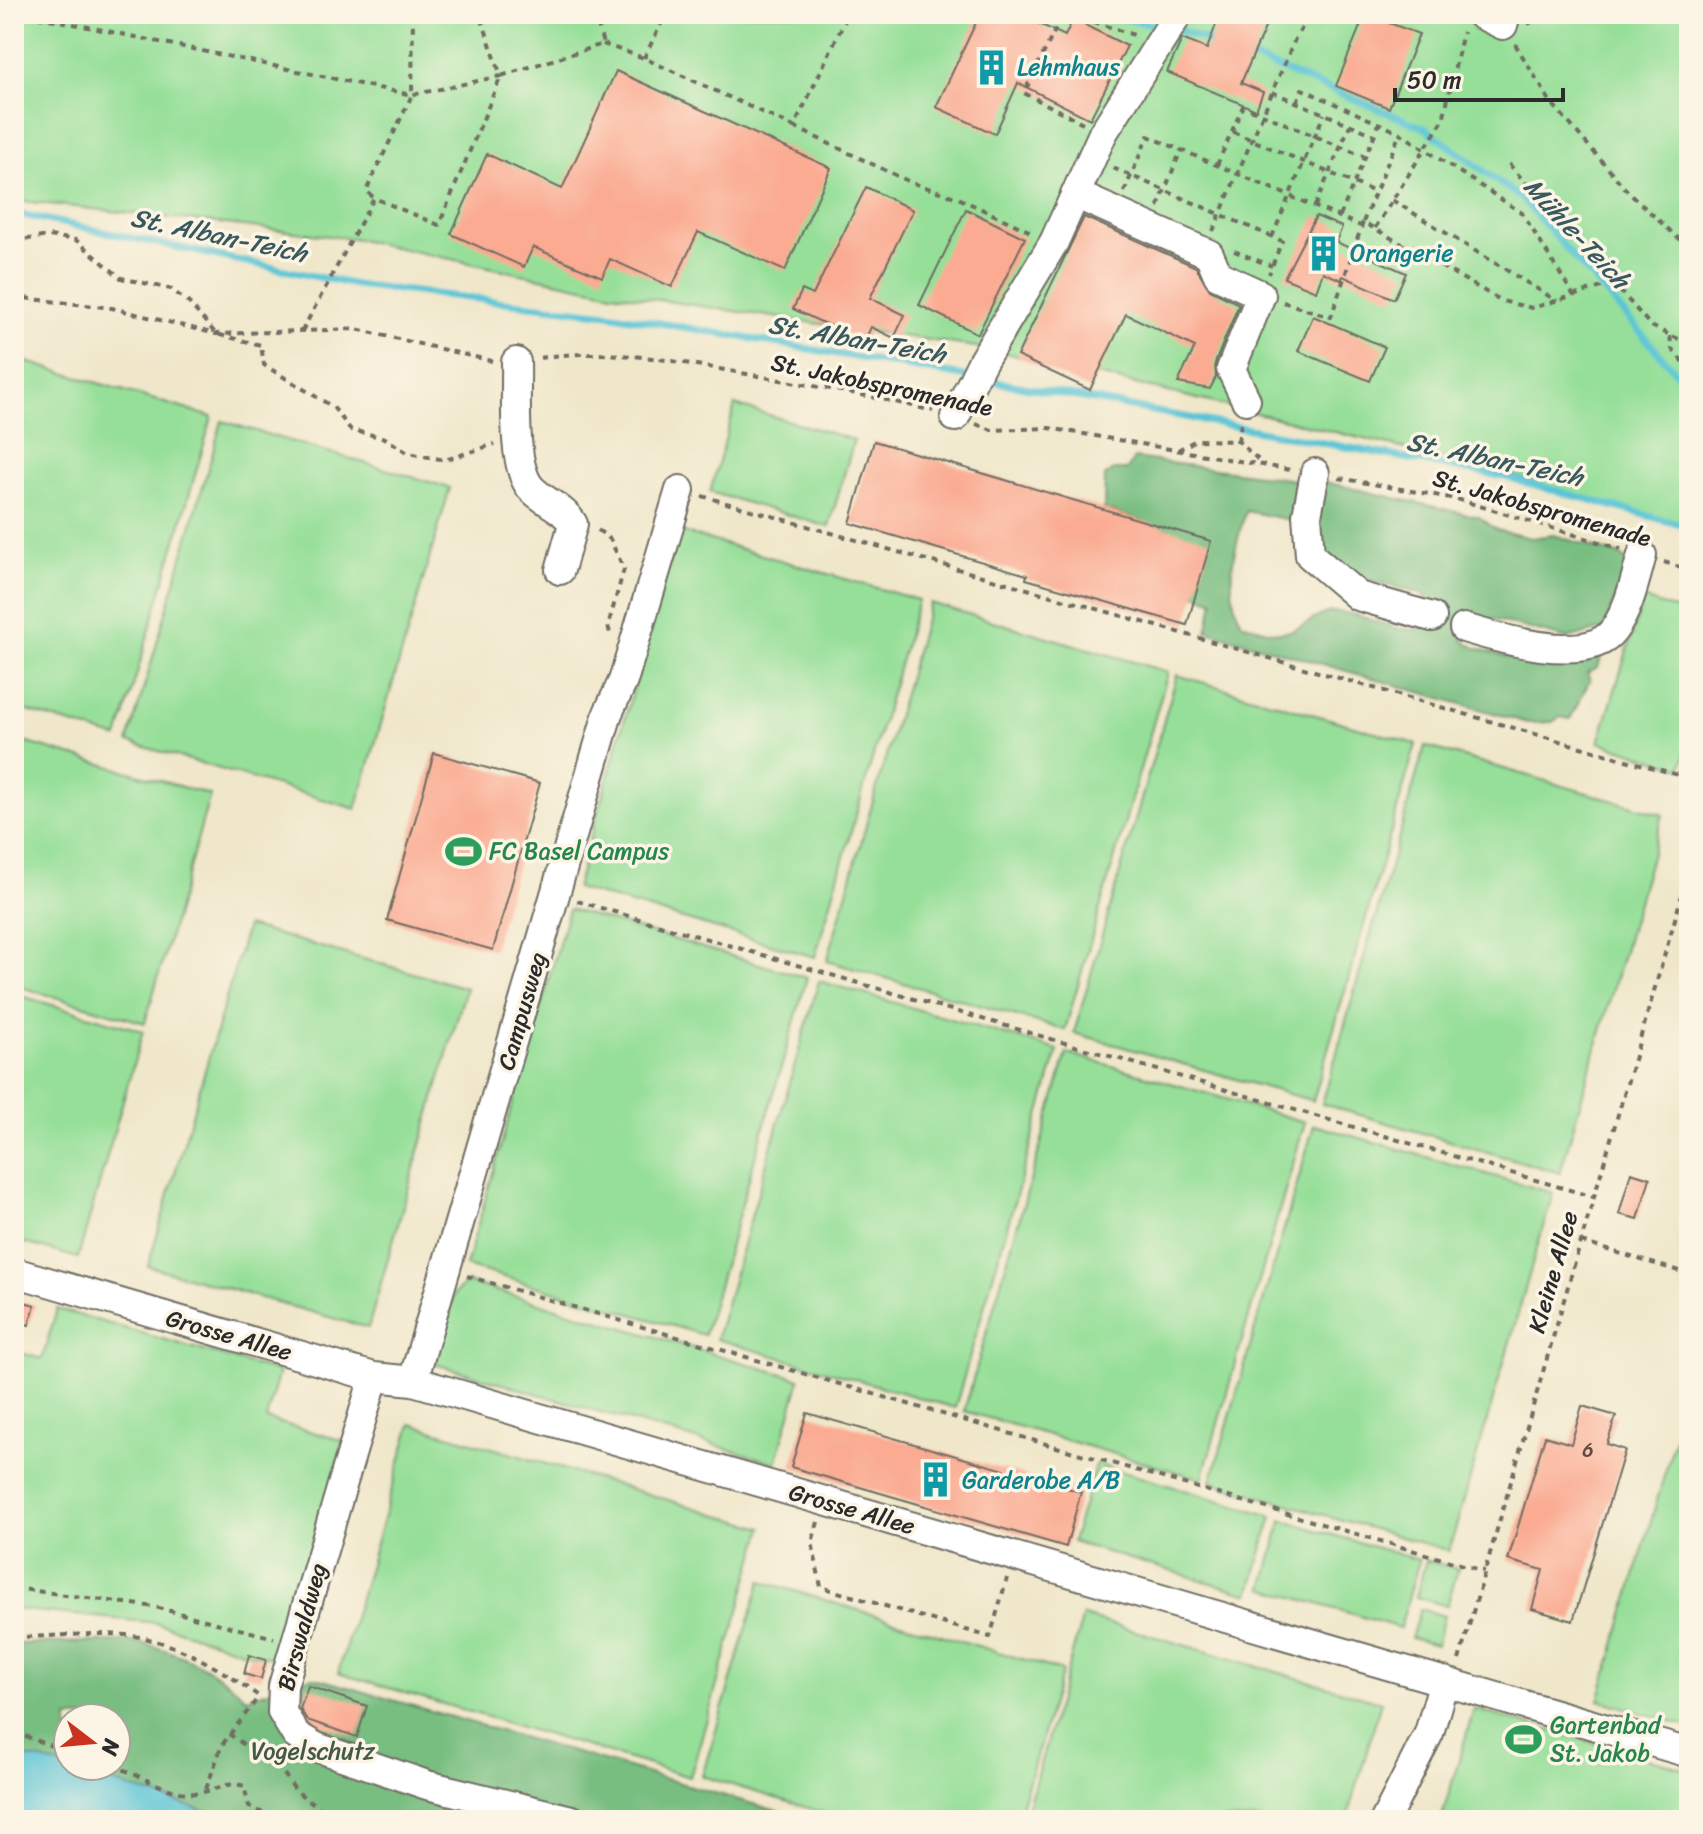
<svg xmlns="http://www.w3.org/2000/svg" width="1703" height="1834" font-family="Sriracha,sans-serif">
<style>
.green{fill:#96df99;stroke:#608562;stroke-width:2}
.forest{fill:#78be81;stroke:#527456;stroke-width:2;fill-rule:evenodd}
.water{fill:#5ac4d5;stroke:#427880;stroke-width:2}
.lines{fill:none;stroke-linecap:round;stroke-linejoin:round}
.stream{stroke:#5ac4d5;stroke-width:7}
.building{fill:#faab92}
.minor-casing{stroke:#706d63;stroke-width:32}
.path{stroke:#706d63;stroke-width:4;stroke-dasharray:6 6;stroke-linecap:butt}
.minor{stroke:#fff;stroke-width:28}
.labels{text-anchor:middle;stroke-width:7;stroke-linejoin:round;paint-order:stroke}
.number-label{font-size:20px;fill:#5f4b45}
.culture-label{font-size:24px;fill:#0d838f;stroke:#fcf5e5;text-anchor:start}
.street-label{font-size:24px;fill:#2b2b2b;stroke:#fcf5e5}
.leisure-label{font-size:24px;fill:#27864d;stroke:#fcf5e5;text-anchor:start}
.park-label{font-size:24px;fill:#465846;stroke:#fcf5e5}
.water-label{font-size:26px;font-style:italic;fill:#39595e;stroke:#fcf5e5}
</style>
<rect width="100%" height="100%" fill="#fcf5e5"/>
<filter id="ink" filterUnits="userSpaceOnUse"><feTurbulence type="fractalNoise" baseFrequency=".0125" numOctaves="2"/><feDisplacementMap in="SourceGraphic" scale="16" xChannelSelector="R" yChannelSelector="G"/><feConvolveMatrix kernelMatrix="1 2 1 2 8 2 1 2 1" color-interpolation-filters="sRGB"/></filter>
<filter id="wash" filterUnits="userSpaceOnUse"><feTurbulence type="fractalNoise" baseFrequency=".006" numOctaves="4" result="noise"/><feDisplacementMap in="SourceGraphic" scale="32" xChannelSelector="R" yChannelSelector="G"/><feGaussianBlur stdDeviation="1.8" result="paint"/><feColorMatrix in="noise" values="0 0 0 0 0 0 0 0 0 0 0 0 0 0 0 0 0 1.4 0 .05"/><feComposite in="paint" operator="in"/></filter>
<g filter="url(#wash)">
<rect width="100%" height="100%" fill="#f0e7ca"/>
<path class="green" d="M14 14H1689V530L1506 473 989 349 612 293 356 239 14 200Z
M14 358 212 417 118 738 14 707Z
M735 405 854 440 829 527 710 492Z
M222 421 450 488 356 809 128 742Z
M679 531 918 600 815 957 576 888Z
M1643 599 1689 614V743L1681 768 1599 742Z
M930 603 1168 672 1065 1030 827 961Z
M1177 675 1416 744 1313 1101 1074 1033Z
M14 739 210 795 145 1023 14 985Z
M1425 746 1663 815 1560 1173 1322 1104Z
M569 909 807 978 704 1335 466 1266Z
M247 926 466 988 368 1328 148 1266Z
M819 981 1058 1050 955 1408 716 1339Z
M14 994 143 1031 78 1258 14 1240Z
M1067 1053 1305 1122 1202 1479 964 1411Z
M1314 1125 1553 1193 1449 1551 1211 1482Z
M467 1282 800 1379 776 1463 435 1364 454 1294Z
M57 1309 279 1372 266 1419 344 1441 278 1659 248 1653 157 1623 14 1609V1351L42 1359Z
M1689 1390V1727L1599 1700Z
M411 1424 763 1528 690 1777 338 1673Z
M1096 1464 1272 1516 1249 1594 1072 1542Z
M1282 1520 1419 1560 1400 1628 1263 1588Z
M1426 1560 1458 1569 1447 1606 1416 1597Z
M761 1581 1062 1671 1017 1820H848L702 1776Z
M1420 1609 1444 1616 1436 1645 1411 1638Z
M1083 1616 1381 1702 1347 1820H1024Z
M1474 1709 1689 1770V1820H1441Z"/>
<path class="forest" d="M1134 458 1296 480 1294 521 1246 511C1235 547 1222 587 1242 623 1258 628 1273 635 1290 631 1306 627 1318 612 1335 612 1365 611 1397 638 1425 627L1430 602 1422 594 1340 572 1318 549 1320 481 1479 517 1497 530 1531 538 1554 535 1621 556 1628 563 1604 629 1568 639 1480 616 1470 618 1463 640 1476 648 1540 666 1548 657 1603 650 1598 668 1587 673 1590 680 1570 719 1561 717 1552 722 1528 723 1207 631 1214 601 1196 594 1186 535 1104 509 1105 476 1114 470H1127Z
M125 1641C168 1646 215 1667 246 1698L313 1677 808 1820H233L42 1760 14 1756V1644ZM68 1718H116V1766H68Z"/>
<path class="water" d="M14 1756 42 1760 233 1820H14Z"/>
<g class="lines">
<path class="stream" d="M1103 14 1164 27
M1176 29 1217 44
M1243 54 1425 128 1522 199 1689 387
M14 213 356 285 608 314 969 377
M981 379 1506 477 1689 527"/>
</g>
<g id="blocks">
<path class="building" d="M980 14H1018L1065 36 1073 19 1127 46 1090 119 1018 83 995 134 936 107Z
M1220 14H1271L1241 83 1263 92 1256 110 1167 72 1182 39 1207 49Z
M1365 14 1419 34 1389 108 1336 86Z
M616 71 831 168 785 271 698 232 672 287 610 259 602 277 533 247 524 267 451 234 487 154 562 189Z
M866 187 913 210 870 298 905 315 894 338 871 327 864 342 793 309 802 290 813 295Z
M966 209 1025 238 978 334 919 305Z
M1316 216 1342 227 1336 242 1406 273 1394 299 1343 276 1341 280 1323 272 1316 291 1284 278Z
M1084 217 1196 267 1210 290 1239 304 1215 363 1216 377 1210 389 1178 383 1195 347 1126 314 1090 390 1017 356Z
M1313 316 1385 347 1370 381 1298 351Z
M874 441 1211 541 1187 625 1026 579 1027 575 850 523Z
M434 753 540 783 493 950 387 920Z
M1631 1172 1650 1178 1638 1219 1619 1214Z
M17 1300 35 1305 29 1325 14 1320Z
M1582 1406 1616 1416 1607 1444 1625 1450 1573 1621 1532 1609 1543 1570 1508 1560 1545 1436 1571 1444Z
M807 1413 1081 1492 1066 1547 791 1467Z
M249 1655 266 1660 261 1679 244 1674Z
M308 1686 367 1706 357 1737 307 1720 300 1709Z"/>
</g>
</g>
<g filter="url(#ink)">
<use href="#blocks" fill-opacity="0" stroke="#706d63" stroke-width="2"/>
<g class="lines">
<defs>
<path id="minor" d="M1480 14 1503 25 1506 14
M1075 194 1209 254 1218 275 1261 295 1231 369 1246 400
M516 362C517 393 511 462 530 487 543 502 562 506 573 524L560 570
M955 417 982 362 1054 242 1103 133 1178 14
M1315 473 1307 515 1310 555 1358 596 1432 617
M1464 628C1497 638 1587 665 1613 631 1629 610 1635 580 1642 555
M14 1272 374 1377 413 1381 1689 1753
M374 1377 283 1686 282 1712 296 1735 316 1747 427 1785 572 1820
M413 1381 608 713 623 681 680 490
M1385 1820 1429 1733 1444 1681"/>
</defs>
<use href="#minor" class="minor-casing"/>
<path class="path" d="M26 14 412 95 501 76 480 14
M1047 14 1061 18 1079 17 1137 36
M1061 18 1024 93 1083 123
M1528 24 1546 14
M603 44 644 58 794 127 848 14
M1515 44 1550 101 1630 194 1689 248
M644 58 666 14
M1272 92 1375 135
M1297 102 1302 89 1400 133 1522 213 1574 296
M794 127 910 182 958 198 1033 233
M1233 132 1375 192
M1509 164 1651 326 1689 344
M1217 165 1243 106 1365 157
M1113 168 1282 241 1269 274
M1124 192 1148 136 1363 227
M373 197 366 191 412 95 413 14
M1392 200 1557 301
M1315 206 1350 125
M1158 207 1181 150
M1340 216 1379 124
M1363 222 1400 133
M1375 228 1443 120 1463 32
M1213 231 1295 39 1311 14
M1272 237 1324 114
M14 241 49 236 76 240 121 278 171 289 189 303 216 334 261 345 264 365 333 407 351 430 385 438 408 453 445 460 495 444
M1234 251 1272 266
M14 297 112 308 216 334 356 329 492 361
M1283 302 1331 317 1363 222 1502 301 1532 308 1612 284
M302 331 374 198 439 225 501 76 603 44 595 14
M1670 336 1672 349 1689 369
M540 358C612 346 682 363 753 375 813 386 874 396 933 411
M976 424 992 430 1049 428 1291 470
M1238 441 1241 424
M1178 450 1196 440 1238 441 1264 465
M1339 478 1457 499 1621 549
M702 496 1689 778
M598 530 610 539 624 569 608 626 610 633
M1664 562 1689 570
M577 901 1594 1197
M1581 1242 1689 1274
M467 1276 1484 1571
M818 1522 812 1542 821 1587 990 1637 1007 1578
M14 1588 155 1607 274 1638
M14 1637C51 1637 89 1632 126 1635 175 1640 221 1669 260 1697
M1459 1660 1689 871
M14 1732 68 1752
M229 1734 250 1749 268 1751 296 1791 324 1811 348 1820
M112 1766C136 1772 170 1796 196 1793 213 1792 227 1780 244 1786L249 1806C268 1819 304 1822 324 1811
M206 1789 222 1745 257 1699"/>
<use href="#minor" class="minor"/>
</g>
</g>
<defs>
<symbol id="building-bare" viewBox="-9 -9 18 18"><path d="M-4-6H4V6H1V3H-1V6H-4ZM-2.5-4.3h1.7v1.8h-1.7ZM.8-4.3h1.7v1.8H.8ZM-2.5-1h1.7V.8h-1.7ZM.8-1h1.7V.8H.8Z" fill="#0f9aa8" stroke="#fcf5e5" stroke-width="2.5" paint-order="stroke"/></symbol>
<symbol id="stadium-bare" viewBox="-9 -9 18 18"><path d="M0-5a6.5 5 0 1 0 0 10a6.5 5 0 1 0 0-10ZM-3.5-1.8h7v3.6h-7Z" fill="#2e9e5b" stroke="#fcf5e5" stroke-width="2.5" paint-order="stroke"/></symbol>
</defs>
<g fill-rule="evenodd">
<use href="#building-bare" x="966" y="42" width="51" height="51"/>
<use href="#building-bare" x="1298" y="228" width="51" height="51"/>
<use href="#stadium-bare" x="438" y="826" width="51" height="51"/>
<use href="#building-bare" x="910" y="1454" width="51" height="51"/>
<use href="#stadium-bare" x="1498" y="1714" width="51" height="51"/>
</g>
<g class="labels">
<g class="number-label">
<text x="1588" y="1457">6</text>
</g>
<g class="culture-label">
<text x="1017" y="75">Lehmhaus</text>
<text x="1350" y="261">Orangerie</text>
<text x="962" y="1488">Garderobe A/B</text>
</g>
<g class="street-label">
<text transform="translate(882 385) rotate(12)" y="8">St. Jakobspromenade</text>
<text transform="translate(1542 508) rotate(16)" y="8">St. Jakobspromenade</text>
<text transform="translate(522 1011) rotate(-74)" y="8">Campusweg</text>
<text transform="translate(1553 1272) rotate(-74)" y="8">Kleine Allee</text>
<text transform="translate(229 1335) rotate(16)" y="8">Grosse Allee</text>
<text transform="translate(852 1509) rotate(16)" y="8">Grosse Allee</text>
<text transform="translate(302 1627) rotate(-75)" y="8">Birswaldweg</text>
</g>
<g class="leisure-label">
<text x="489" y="859">FC Basel Campus</text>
<text x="1550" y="1733">Gartenbad<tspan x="1550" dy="28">St. Jakob</tspan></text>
</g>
<g class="park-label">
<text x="313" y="1759">Vogelschutz</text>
</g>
<g class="water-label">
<text transform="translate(1577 233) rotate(47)" y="9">Mühle-Teich</text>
<text transform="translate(219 235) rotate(12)" y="9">St. Alban-Teich</text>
<text transform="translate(857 339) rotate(10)" y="9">St. Alban-Teich</text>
<text transform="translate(1495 459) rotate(12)" y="9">St. Alban-Teich</text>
</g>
</g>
<rect width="1703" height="1834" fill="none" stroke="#fcf5e5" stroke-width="48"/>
<g transform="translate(92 1742) rotate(106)"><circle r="38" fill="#fcf5e5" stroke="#a8a49b" stroke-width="2"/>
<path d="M0-6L14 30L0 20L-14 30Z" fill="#c8321e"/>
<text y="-12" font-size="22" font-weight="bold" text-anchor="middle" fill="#2b2b2b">N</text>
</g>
<path d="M1395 88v12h168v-12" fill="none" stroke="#2b2b2b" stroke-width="4"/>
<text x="1407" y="88" font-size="24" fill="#2b2b2b" stroke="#fcf5e5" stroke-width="6" paint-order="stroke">50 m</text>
</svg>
